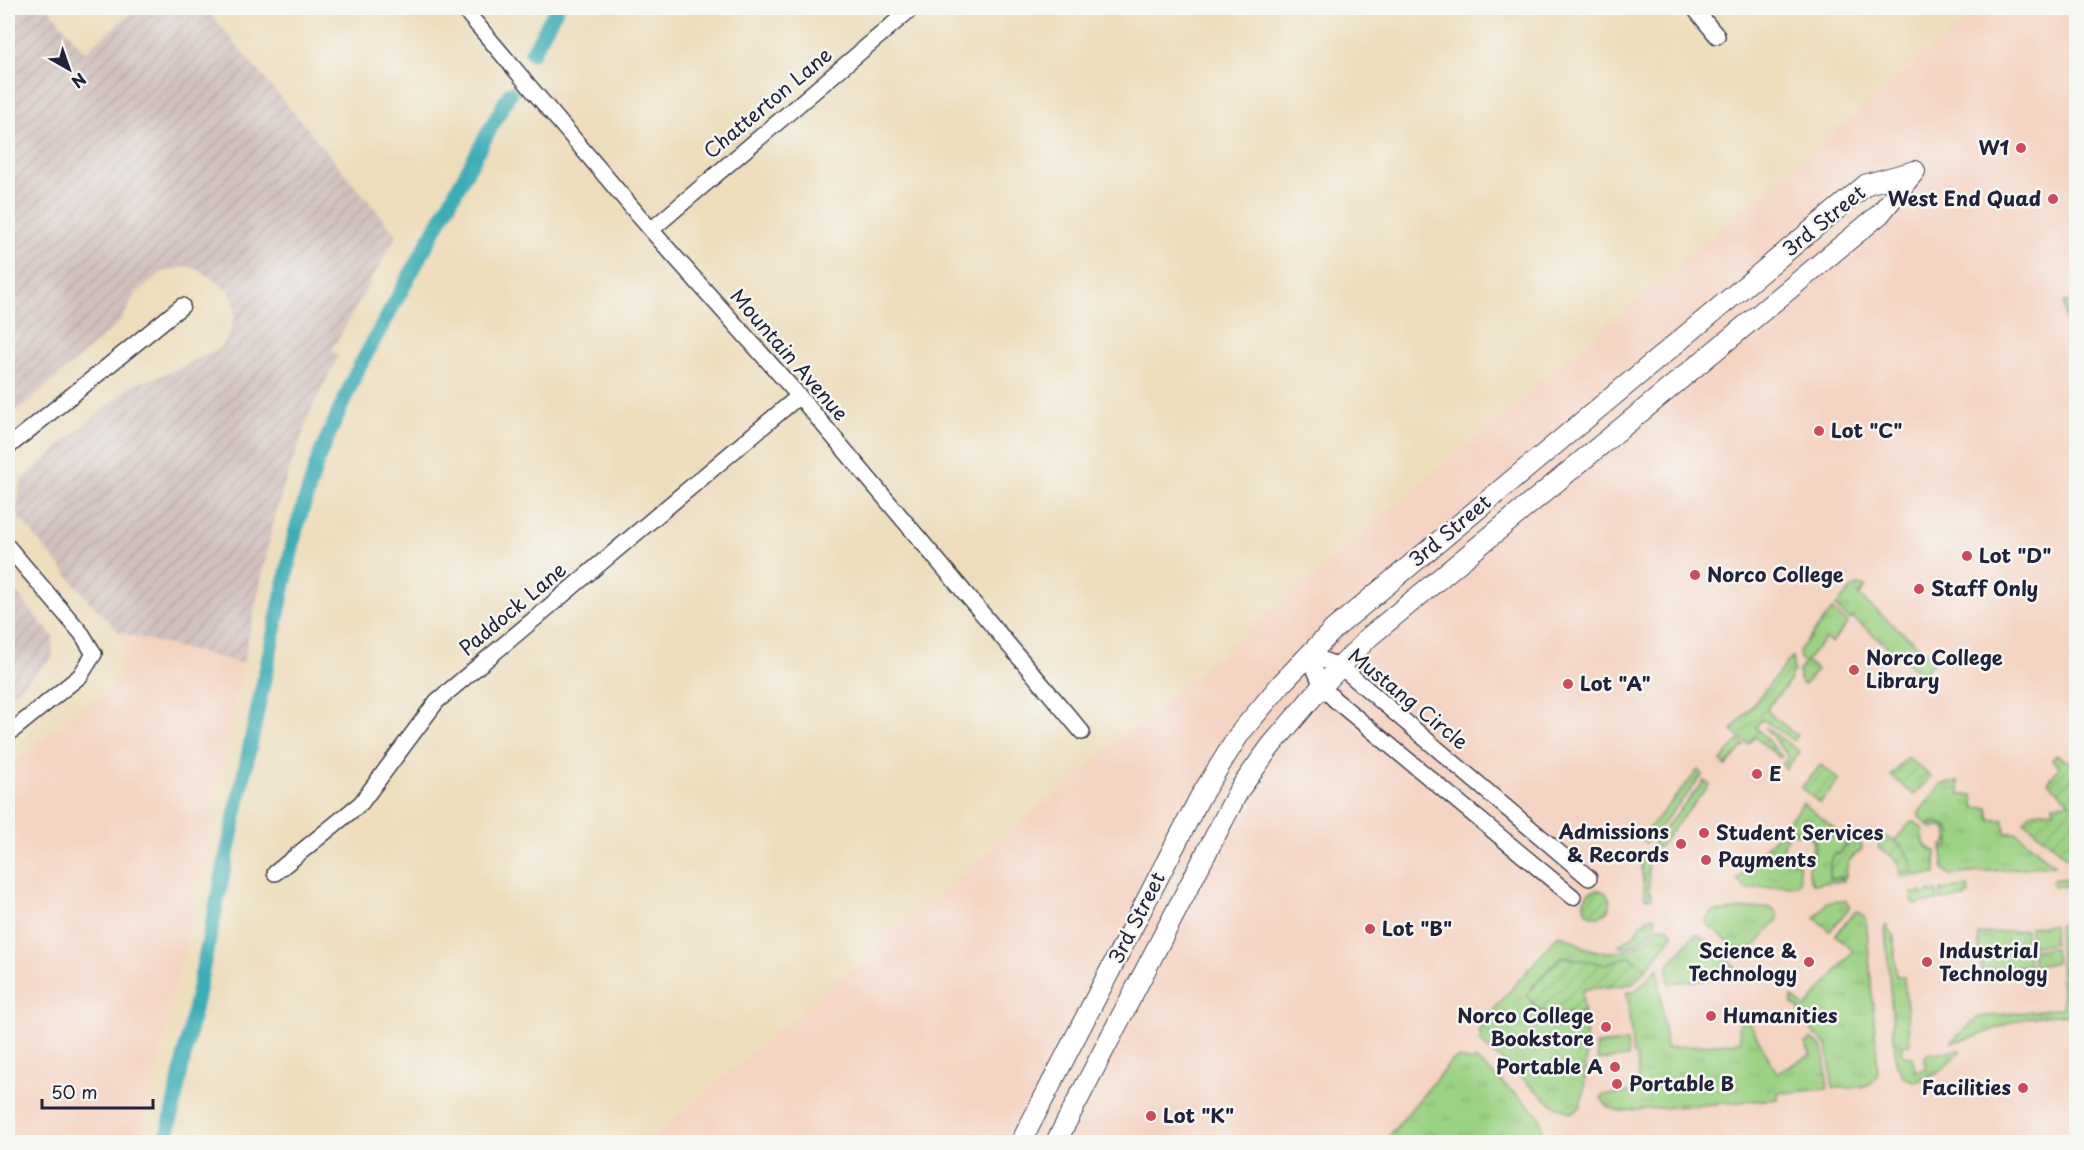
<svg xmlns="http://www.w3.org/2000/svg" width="2084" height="1150" font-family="'Playpen Sans',sans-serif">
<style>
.built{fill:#f4d3c1}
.industrial{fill:url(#industrial-furrows)}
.grass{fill:url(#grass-tufts);stroke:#5f7a5f;stroke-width:1.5}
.garden{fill:url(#garden-furrows);stroke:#5f7a5f;stroke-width:1.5}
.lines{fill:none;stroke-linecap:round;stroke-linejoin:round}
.canal{stroke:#3cadb5;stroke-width:15}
.minor-casing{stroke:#403e4e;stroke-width:18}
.tertiary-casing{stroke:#403e4e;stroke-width:22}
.minor{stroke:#fff;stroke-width:15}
.tertiary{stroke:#fff;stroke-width:20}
.poi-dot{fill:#d1495b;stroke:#f6f6f2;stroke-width:2}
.labels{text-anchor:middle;stroke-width:5;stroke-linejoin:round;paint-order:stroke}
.street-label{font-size:20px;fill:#22223b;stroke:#f6f6f2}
.poi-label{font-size:20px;font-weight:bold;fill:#22223b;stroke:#f6f6f2;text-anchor:start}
</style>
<defs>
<pattern id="industrial-furrows" width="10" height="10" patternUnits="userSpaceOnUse" patternTransform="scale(1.5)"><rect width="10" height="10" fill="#d0c0bc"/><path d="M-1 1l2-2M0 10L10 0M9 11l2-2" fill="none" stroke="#b2a5a2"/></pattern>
<pattern id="grass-tufts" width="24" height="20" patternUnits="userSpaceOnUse" patternTransform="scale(1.5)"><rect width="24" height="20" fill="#9cd283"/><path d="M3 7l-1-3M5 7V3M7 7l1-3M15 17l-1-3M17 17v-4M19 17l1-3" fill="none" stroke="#86b472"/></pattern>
<pattern id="garden-furrows" width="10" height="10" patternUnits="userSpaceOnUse" patternTransform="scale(1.5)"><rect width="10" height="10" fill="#9cd283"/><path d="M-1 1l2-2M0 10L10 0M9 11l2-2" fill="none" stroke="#86b472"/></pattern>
</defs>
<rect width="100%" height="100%" fill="#f6f6f2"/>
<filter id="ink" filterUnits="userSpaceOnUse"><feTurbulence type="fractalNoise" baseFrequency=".0167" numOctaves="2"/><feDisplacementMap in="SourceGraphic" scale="12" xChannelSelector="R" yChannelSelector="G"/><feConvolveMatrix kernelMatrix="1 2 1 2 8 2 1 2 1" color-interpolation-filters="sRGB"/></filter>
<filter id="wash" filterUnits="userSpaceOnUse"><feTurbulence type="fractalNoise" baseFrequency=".008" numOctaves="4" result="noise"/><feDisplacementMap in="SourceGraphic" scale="24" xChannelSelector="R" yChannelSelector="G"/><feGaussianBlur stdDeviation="1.35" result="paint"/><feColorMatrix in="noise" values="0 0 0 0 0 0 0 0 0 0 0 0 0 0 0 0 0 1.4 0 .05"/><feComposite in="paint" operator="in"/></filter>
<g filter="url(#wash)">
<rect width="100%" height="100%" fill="#edddbb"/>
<path class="built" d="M1979 8H2076V1142H647Z
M119 632 243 664 192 912 140 1142H8V767L70 716 111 690 117 680 124 650Z"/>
<path class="industrial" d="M8 8H48L85 52 137 8H205L397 235 331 351 339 355 311 410 284 486 270 537 243 664 119 632 90 602 17 515 21 480 130 386 168 373 220 348 231 330 235 317 234 301 231 293 201 271 187 266 162 272 135 295 120 322 8 419Z
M8 582 53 637 52 659 8 697Z"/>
<path class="grass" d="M1857 585 1866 587 1859 596 1935 660 1922 675 1852 617 1850 620 1835 607 1851 589Z
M1832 610 1848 623 1831 643 1825 639 1806 661 1817 670 1804 685 1799 680V671L1805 663 1800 659 1799 651Z
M1959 782 1960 795H1973L1975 808 1988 807 1990 820H2004L2005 833H2016L2055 865 1950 875 1944 870 1942 851C1951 846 1953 834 1947 826L1932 823 1928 825 1919 817V812L1942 784Z
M1803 803 1836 830 1833 833 1847 844 1838 854 1835 853 1830 865 1829 879 1844 878V881L1814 884 1810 880 1808 861 1815 851V840C1810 831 1802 828 1793 831L1785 825Z
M1915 822 1924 830C1921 841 1925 849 1936 851V874L1900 877V872H1913C1912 859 1905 848 1894 841L1910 823Z
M1778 834 1787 837C1780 849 1785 860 1799 863L1800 882 1797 885 1746 889 1737 880Z
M2070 878 2076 884V899L2073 900 2072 888 2067 889 2066 886 2053 887 2052 880Z
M1968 887 1969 895H1965V898L1941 900V890Z
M1937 891 1938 901 1919 903 1917 905 1912 901V893L1922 892V895L1927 894 1928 892Z
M1846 901 1851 906 1830 931 1815 918 1827 902Z
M1769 907 1778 913V919L1754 947 1737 949 1707 924 1706 920 1712 912Z
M2074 908H2076V976L2071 982 2072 996H2076V1014C2058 1015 2037 1015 2019 1020 1994 1027 1978 1040 1951 1042L1979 1017 2063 1008 2058 925 2075 923Z
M1856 911 1866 918 1878 1072C1873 1091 1851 1087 1835 1088L1833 1087 1827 1046 1811 1029 1798 1008 1792 1004V997L1806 1008 1853 951 1835 935Z
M1655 917 1656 926C1648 937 1633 951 1619 945L1634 935 1641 924 1647 921V918Z
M1888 925V931L1894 936 1896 976 1904 977 1910 1044 1902 1045 1903 1055 1912 1057 1915 1071 1925 1069V1057L1929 1053 1960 1050V1052L1940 1071 1916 1082 1903 1077 1896 1062 1885 926Z
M2053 925 2054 944 2032 946 2030 927Z
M1659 926 1668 928 1674 934 1646 969 1630 956 1605 964 1589 963 1568 957 1557 961 1530 989C1531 994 1531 1000 1533 1004 1543 1020 1569 1014 1584 1012L1587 1045 1584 1093 1579 1108 1571 1113 1552 1104 1479 1041 1481 1039 1479 1031 1485 1020 1558 935C1567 935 1575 943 1583 947 1609 957 1646 953 1659 926Z
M2026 930 2029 966 1981 971 1978 934Z
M1698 934 1736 967 1727 978 1669 983 1668 966 1694 935Z
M2054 948 2056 963 2033 966 2032 950Z
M1658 968 1666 1048 1740 1042 1739 1023 1749 1022 1777 1073 1811 1055 1805 1043 1812 1039 1823 1048 1828 1089 1778 1093V1099L1621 1111C1612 1110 1604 1105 1601 1097L1604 1095 1639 1091 1637 1056 1633 1055 1627 992H1635Z
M1627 1042 1628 1057 1598 1060 1596 1045Z
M1460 1058 1471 1062 1475 1059 1538 1114 1541 1121 1543 1142H1384L1448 1065 1453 1060Z"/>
<path class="garden" d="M2076 301V357L2069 364 2064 302Z
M1792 657 1794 672 1790 676V681L1768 707V712L1797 736 1794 741 1762 719 1756 727 1782 757 1780 758 1755 737 1748 744 1732 730Z
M1765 727 1800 752 1786 769 1782 765 1788 757Z
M1739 740 1744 745 1726 766 1721 761Z
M2056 755 2065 760 2076 764V863H2074L2024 821 2032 812 2054 810 2053 804 2071 803 2048 782 2060 767 2052 760Z
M1907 757 1931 776 1914 795 1891 776Z
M1821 765 1839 780 1820 803 1801 788Z
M1698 770 1703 775 1646 843 1640 839Z
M1704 781 1710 784 1658 848 1653 843Z
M1937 822 1947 826 1952 835 1949 846 1942 851V846C1951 841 1950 831 1941 826L1931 828 1928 825Z
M1798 830C1816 831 1822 850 1808 861L1807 857C1815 850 1814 842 1807 835L1795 834 1793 831Z
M1878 835C1897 839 1911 851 1914 872H1900C1898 860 1890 853 1879 849Z
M1860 837 1862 850C1850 856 1845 865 1846 877L1829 879 1830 865 1834 854H1838L1850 842Z
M1648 851 1649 893H1651L1652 898H1645L1640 858Z
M1584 903a13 13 0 1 1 26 0a13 13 0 1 1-26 0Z
M1630 956 1646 969 1633 984 1582 990 1584 1012C1559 1014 1542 1020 1527 995L1550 967 1562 957 1605 964Z"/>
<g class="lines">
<path class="canal" d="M532 53 557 8
M166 1142 296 529 319 457 356 373 510 93"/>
</g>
</g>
<g filter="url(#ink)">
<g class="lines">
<defs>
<path id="minor" d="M463 8 651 230 799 396 1082 732
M1694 8 1717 36
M651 230 912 8
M8 447 182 306
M8 547 82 634 94 654 80 676 8 734
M1308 654 1322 686 1334 699 1573 897
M1308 654 1341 667 1589 878
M275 873 361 803 437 701 799 396"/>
<path id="tertiary" d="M1021 1142 1200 797 1240 733 1282 683 1334 629 1867 184 1915 171
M1056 1142 1239 790 1270 747 1322 686 1369 637 1880 214 1915 171"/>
</defs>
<use href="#minor" class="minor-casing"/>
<use href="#tertiary" class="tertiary-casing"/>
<use href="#minor" class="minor"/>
<use href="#tertiary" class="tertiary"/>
</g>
</g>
<g class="poi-dot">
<circle cx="2021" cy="148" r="6"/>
<circle cx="2053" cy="199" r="6"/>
<circle cx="1819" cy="431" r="6"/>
<circle cx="1967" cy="556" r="6"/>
<circle cx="1695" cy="575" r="6"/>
<circle cx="1919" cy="589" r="6"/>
<circle cx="1854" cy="670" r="6"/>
<circle cx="1568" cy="684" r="6"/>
<circle cx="1757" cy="774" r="6"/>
<circle cx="1704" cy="833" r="6"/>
<circle cx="1681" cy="844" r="6"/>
<circle cx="1706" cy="860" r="6"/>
<circle cx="1370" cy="929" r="6"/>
<circle cx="1809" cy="962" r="6"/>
<circle cx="1927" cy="962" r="6"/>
<circle cx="1711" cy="1016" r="6"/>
<circle cx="1606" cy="1027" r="6"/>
<circle cx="1615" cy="1067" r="6"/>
<circle cx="1617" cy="1084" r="6"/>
<circle cx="2023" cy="1088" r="6"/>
<circle cx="1151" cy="1116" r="6"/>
</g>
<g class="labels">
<g class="street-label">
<text transform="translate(768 103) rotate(-40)" y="7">Chatterton Lane</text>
<text transform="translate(1824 221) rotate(-39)" y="7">3rd Street</text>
<text transform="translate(789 355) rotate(49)" y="7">Mountain Avenue</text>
<text transform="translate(1450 531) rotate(-40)" y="7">3rd Street</text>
<text transform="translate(513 609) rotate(-40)" y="7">Paddock Lane</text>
<text transform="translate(1408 699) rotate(39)" y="7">Mustang Circle</text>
<text transform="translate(1137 918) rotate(-63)" y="7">3rd Street</text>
</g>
<g class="poi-label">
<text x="2009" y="155" text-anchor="end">W1</text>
<text x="2041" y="206" text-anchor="end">West End Quad</text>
<text x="1831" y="438">Lot "C"</text>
<text x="1979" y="563">Lot "D"</text>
<text x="1707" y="582">Norco College</text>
<text x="1931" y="596">Staff Only</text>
<text x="1866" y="665">Norco College<tspan x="1866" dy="23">Library</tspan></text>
<text x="1580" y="691">Lot "A"</text>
<text x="1769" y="781">E</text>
<text x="1669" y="839" text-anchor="end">Admissions<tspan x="1669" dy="23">&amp; Records</tspan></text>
<text x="1716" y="840">Student Services</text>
<text x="1718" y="867">Payments</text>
<text x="1382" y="936">Lot "B"</text>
<text x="1797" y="958" text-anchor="end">Science &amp;<tspan x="1797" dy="23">Technology</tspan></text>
<text x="1939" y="958">Industrial<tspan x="1939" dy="23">Technology</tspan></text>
<text x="1594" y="1023" text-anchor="end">Norco College<tspan x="1594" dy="23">Bookstore</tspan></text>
<text x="1723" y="1023">Humanities</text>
<text x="1603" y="1074" text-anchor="end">Portable A</text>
<text x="1629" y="1091">Portable B</text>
<text x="2011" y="1095" text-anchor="end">Facilities</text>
<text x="1163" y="1123">Lot "K"</text>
</g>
</g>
<rect width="2084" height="1150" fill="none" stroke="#f6f6f2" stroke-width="30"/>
<g transform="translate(69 69) rotate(140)" stroke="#f6f6f2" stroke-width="4.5" paint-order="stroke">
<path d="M0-4.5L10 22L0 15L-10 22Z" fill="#22223b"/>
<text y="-9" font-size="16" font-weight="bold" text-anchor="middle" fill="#22223b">N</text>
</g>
<path d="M42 1099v9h111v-9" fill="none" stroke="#22223b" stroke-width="3"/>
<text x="51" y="1099" font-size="18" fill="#22223b" stroke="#f6f6f2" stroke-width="4.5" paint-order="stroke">50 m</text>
</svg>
